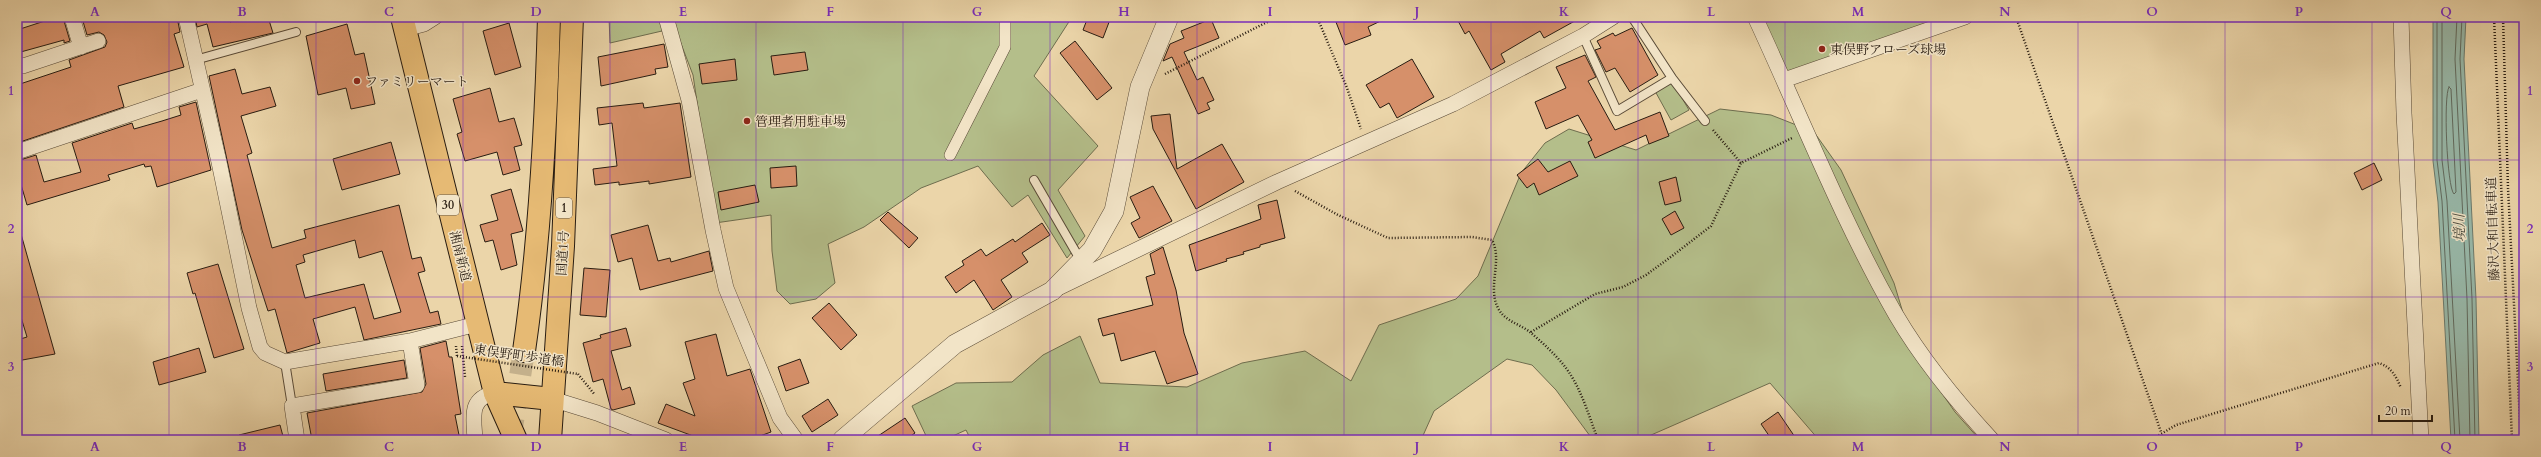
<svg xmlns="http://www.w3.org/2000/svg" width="2541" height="457" font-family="Cardo,'Noto Serif JP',serif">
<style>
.green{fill:#b4be8a;stroke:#6e6d4e}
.water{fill:#98b9aa;stroke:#6b7a6d}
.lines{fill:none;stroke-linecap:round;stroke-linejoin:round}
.shore{stroke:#606a5e;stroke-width:1}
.building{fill:#d6906a;stroke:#281c11;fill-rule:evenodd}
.trunk-tunnel{stroke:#c4b08b;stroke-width:22;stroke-dasharray:22 11;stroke-linecap:butt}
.service-casing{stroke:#594a37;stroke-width:10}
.pedestrian-casing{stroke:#594a37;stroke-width:12}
.minor-casing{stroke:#594a37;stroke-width:16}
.tertiary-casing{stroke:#594a37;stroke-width:20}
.primary-casing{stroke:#281c11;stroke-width:24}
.trunk-casing{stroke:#281c11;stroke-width:24}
.path{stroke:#281c11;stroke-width:2.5;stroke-dasharray:1 2;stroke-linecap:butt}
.service{stroke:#f2e4c7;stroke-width:8}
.pedestrian{stroke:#f2e4c7;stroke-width:11}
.minor{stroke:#f2e4c7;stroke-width:15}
.tertiary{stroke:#f2e4c7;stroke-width:19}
.primary{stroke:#e6ba74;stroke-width:22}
.trunk{stroke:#e6ba74;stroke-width:22}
.path-bridge{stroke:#281c11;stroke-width:2.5;stroke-dasharray:1 2;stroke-linecap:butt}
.grid{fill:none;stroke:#7b2cbf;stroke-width:1;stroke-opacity:0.55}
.poi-dot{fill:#8f2418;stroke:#f2e4c7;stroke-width:1.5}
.labels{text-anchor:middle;stroke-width:3;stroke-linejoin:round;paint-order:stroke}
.shield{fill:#f2e4c7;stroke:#655848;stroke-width:1}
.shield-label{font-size:12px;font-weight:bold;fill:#281c11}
.poi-label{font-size:13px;fill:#281c11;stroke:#f2e4c7;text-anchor:start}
.street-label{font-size:13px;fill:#281c11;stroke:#f2e4c7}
.water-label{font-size:14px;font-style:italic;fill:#4a4b3f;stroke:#f2e4c7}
.neatline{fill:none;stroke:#7b2cbf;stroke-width:1.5}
.grid-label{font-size:13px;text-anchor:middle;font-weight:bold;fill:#7b2cbf}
</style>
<rect width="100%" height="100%" fill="#ebd5a9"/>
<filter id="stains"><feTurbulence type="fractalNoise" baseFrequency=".005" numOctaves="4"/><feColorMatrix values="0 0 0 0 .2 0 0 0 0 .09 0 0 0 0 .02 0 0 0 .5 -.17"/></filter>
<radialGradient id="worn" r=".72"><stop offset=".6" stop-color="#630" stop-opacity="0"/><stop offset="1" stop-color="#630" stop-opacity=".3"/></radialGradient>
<path class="green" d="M609 17H1072L1034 76 1098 146 1058 190 1085 236 1067 258 1028 195 1012 207 978 166 921 188 864 227 828 244 835 283 816 299 790 304 777 291 772 251 771 215 715 223 693 75 675 28 610 43Z
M1755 17H1965L1784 80Z
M1672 81 1689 110 1671 120 1655 91Z
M1720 109 1771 115 1814 132 1841 170 1894 283 1916 356 1955 412 1980 440H1819L1770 383 1642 439 1593 440 1556 390 1532 365 1507 359 1434 411 1421 440H971L966 430 944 440H928L912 406 956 383 1012 382 1043 355 1080 336 1100 383 1187 387 1242 363 1305 351 1351 381 1379 325 1456 299 1478 276 1521 173 1545 143 1569 129 1636 150Z"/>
<path class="water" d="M2433 17H2466L2464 59 2476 299 2479 440H2451L2438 202 2433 161Z"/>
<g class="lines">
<path class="shore" d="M2437 17V160L2442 201 2455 440
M2442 17V160L2447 201 2460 440
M2457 17 2455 59 2467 299 2470 440
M2462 17 2460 59 2472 299 2475 440
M2449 87 2451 89 2456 192 2454 194C2447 188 2443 95 2449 87Z"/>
</g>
<path class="building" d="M57 17 64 21 70 41 64 43V40L17 53V30Z
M177 17 180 32 174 34 184 67 118 86 124 107 17 143V85L71 67 69 60 105 47 107 42 104 35 99 32 87 35 82 18Z
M195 17H229L230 22 247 17H268L273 33 213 47 207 24 197 27Z
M1088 17H1111L1103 38 1083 30Z
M1334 17H1389L1368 27 1371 35 1345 45Z
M1456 17H1582L1544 38 1540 31 1501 54 1505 62 1491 70 1469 31 1465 34Z
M1211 19 1219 38 1184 52 1197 80 1203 77 1214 100 1207 103 1210 109 1198 114 1172 57 1163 61 1170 44 1184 38 1181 31Z
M509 23 521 67 495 75 483 31Z
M347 24 355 55 364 53 375 104 351 109 346 88 318 95 306 36Z
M1632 28 1658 75 1630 92 1615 68 1606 72 1595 50 1601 48 1597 41 1613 33 1615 36Z
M1075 41 1112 88 1097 100 1060 53Z
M664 44 668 67 655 69 656 74 601 86 598 57Z
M805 52 808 70 774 75 771 56Z
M1585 55 1596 77 1588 81 1615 130 1660 112 1669 136 1649 144 1646 135 1595 158 1588 142 1592 140 1578 115 1546 129 1535 102 1566 88 1556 67Z
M735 59 737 80 702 84 699 64Z
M1412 59 1434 97 1397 118 1389 103 1380 108 1366 85Z
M235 69 242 94 270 87 276 106 241 116 252 153 247 155 272 248 306 238 304 230 399 205 412 259 421 257 425 271 418 273 430 313 438 311 441 324 364 340 355 307 313 319 320 343 287 353 275 309 268 311 242 230 209 76ZM355 240 359 258 382 251 401 312 374 319 364 284 305 298 296 265 305 262 303 255Z
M490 88 499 122 514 118 522 145 514 147 520 170 503 175 497 152 465 161 457 134 462 132 453 99Z
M196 102 211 170 157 187 151 166 145 167 144 164 108 175 110 180 27 205 17 171V161L36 155 44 182 81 172 72 143 132 123 134 129 162 121 181 115 179 107Z
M643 103 644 108 680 103 691 177 649 184V181L619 185V182L595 185 593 169 617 166 612 123 599 125 597 108Z
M1170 114 1177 169 1222 144 1244 182 1196 209 1153 129 1151 116Z
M391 142 400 174 342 190 333 159Z
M1538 159 1548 172 1570 161 1578 176 1539 195 1534 183 1527 188 1517 175Z
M2374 163 2382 180 2362 190 2354 173Z
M796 166 797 186 771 188 770 168Z
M1676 177 1681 201 1665 205 1659 182Z
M755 185 759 202 721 210 718 192Z
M1153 186 1172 221 1139 238 1131 223 1140 218 1130 197Z
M511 189 523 231 511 234 517 265 501 270 493 240 485 242 480 225 498 220 491 195Z
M1277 200 1285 238 1260 245V247L1243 252 1244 254 1226 259 1227 261 1196 271 1189 245 1261 219 1258 205Z
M1675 211 1684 228 1671 235 1662 219Z
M888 212 918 238 909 248 880 220Z
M1042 223 1050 235 1022 253 1028 262 1001 280 1012 297 993 310 974 280 956 293 945 277 964 265 962 261 981 249 986 256 1013 239 1015 242Z
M648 225 658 261 670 258 671 262 709 251 713 271 640 290 632 258 618 262 611 235Z
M17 234H21L55 354 17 361V340L27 337 17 304Z
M1163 247 1176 290 1184 333 1198 374 1167 384 1155 351 1121 361 1114 333 1103 336 1098 319 1153 305 1146 277 1155 274 1150 254Z
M218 264 244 349 214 358 195 293 193 294 187 273Z
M584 268 610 270 606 317 580 315Z
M829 303 857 335 841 350 812 318Z
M626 328 631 346 611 351 622 390 630 387 635 404 613 410 611 409 603 379 593 382 583 343 601 338 600 335Z
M716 334 727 376 750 369 771 432 749 440H704L658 423 666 404 695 416 683 383 695 379 685 342Z
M446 341 449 357H452L461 414 455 415 460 440H312L307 413 422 392 426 384 420 348Z
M199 348 206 372 159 385 153 362Z
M800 359 809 383 786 391 778 367Z
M404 360 407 378 326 391 323 374Z
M828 399 838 415 812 432 802 416Z
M1778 412 1797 440H1772L1761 424Z
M905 418 915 433 905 440H872Z
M280 425 284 440H240L239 435Z"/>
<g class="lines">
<path class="trunk-tunnel" d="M510 440 524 351"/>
<defs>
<path id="service" d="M1632 17 1672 78 1705 121
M1583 36 1617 111 1672 78
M195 60 296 32
M1034 180 1081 261
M285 362 292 406"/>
<path id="pedestrian" d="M950 155 1005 47V17"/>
<path id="minor" d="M72 17 81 47
M186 17 219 162 249 308 260 347 265 353 285 362 410 341 477 324
M666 17 689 100 713 230 726 288 780 418 796 440
M1755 17C1801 116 1842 221 1896 315 1923 361 1956 401 1992 440
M2401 17 2404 113 2421 440
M405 29 424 24 435 17
M17 65 23 66 98 41
M1784 80 1965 17
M17 152 202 90
M1060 287 1277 182 1453 104 1583 36 1613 17
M552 399 597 413 666 440
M297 440 292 406 417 385 410 341
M475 440C474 418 468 398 495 393"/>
<path id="tertiary" d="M842 440 955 344 1052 291 1092 250 1114 211 1140 87 1169 17"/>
<path id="primary" d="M402 17 495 393 552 399"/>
<path id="trunk" d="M524 351C540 241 546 129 549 17
M495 393 516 440
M550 440 563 246 572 17"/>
</defs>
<use href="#service" class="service-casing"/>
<use href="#pedestrian" class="pedestrian-casing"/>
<use href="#minor" class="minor-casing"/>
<use href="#tertiary" class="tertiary-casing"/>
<use href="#primary" class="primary-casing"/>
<use href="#trunk" class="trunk-casing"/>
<path class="path" d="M1317 17 1347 88 1361 129
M2016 17 2161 432
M2494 17 2512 440
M2503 17 2508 188 2521 440
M1165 74 1277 17
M1713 130 1741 163
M1295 191 1338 215 1388 238 1472 237 1492 240C1503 261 1487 286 1498 308 1505 322 1521 324 1531 333 1543 343 1557 356 1566 368 1581 388 1589 416 1598 440
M1531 332 1595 294 1623 287 1646 275 1672 256 1711 226 1741 163 1792 138
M456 346 457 356
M462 346 465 377
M2518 370 2524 382
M578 374 595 395
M2151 440 2176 425 2379 363C2391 367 2396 376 2401 388"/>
<use href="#service" class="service"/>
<use href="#pedestrian" class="pedestrian"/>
<use href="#minor" class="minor"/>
<use href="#tertiary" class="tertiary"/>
<use href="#primary" class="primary"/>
<use href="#trunk" class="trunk"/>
<path class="path-bridge" d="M457 356 578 374"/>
</g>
<path class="grid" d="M169 17V440M316 17V440M463 17V440M610 17V440M756 17V440M903 17V440M1050 17V440M1197 17V440M1344 17V440M1491 17V440M1638 17V440M1785 17V440M1931 17V440M2078 17V440M2225 17V440M2372 17V440M17 160H2524M17 297H2524"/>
<g class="poi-dot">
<circle cx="1822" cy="49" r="4"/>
<circle cx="357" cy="81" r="4"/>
<circle cx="747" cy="121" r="4"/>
</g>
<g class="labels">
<g class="shield">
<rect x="437" y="195" width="22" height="20" rx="3"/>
<rect x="556" y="198" width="16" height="20" rx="3"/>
</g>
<g class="shield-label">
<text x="448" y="209">30</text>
<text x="564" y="212">1</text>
</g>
<g class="poi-label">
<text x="1830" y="54">東俣野アローズ球場</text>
<text x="365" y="86">ファミリーマート</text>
<text x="755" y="126">管理者用駐車場</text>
</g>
<g class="street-label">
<text transform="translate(2492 229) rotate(-92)" y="5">藤沢大和自転車道</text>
<text transform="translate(562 253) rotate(-87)" y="5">国道1号</text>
<text transform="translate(461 256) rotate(76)" y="5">湘南新道</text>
<text transform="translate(519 355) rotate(8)" y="5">東俣野町歩道橋</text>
</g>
<g class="water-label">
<text transform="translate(2459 228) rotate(-92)" y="5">境川</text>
</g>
</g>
<rect width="2541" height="457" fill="none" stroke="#ebd5a9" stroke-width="44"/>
<path d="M2379 415v6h53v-6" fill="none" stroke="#281c11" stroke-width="2"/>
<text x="2385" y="415" font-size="12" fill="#281c11" stroke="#f2e4c7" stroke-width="3" paint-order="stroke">20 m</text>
<rect x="22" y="22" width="2497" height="413" class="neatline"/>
<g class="grid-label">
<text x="95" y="16">A</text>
<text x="242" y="16">B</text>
<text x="389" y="16">C</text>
<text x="536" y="16">D</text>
<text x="683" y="16">E</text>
<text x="830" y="16">F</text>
<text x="977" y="16">G</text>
<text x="1124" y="16">H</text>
<text x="1270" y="16">I</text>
<text x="1417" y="16">J</text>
<text x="1564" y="16">K</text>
<text x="1711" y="16">L</text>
<text x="1858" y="16">M</text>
<text x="2005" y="16">N</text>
<text x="2152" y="16">O</text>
<text x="2299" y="16">P</text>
<text x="2446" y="16">Q</text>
<text x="11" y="95">1</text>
<text x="2530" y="95">1</text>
<text x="11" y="233">2</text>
<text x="2530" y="233">2</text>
<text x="11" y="371">3</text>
<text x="2530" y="371">3</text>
<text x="95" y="451">A</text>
<text x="242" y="451">B</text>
<text x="389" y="451">C</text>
<text x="536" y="451">D</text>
<text x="683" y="451">E</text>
<text x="830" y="451">F</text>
<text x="977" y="451">G</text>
<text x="1124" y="451">H</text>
<text x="1270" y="451">I</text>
<text x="1417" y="451">J</text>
<text x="1564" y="451">K</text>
<text x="1711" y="451">L</text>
<text x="1858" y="451">M</text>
<text x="2005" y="451">N</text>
<text x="2152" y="451">O</text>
<text x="2299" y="451">P</text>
<text x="2446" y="451">Q</text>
</g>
<rect width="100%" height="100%" filter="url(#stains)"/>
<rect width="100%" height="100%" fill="url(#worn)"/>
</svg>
